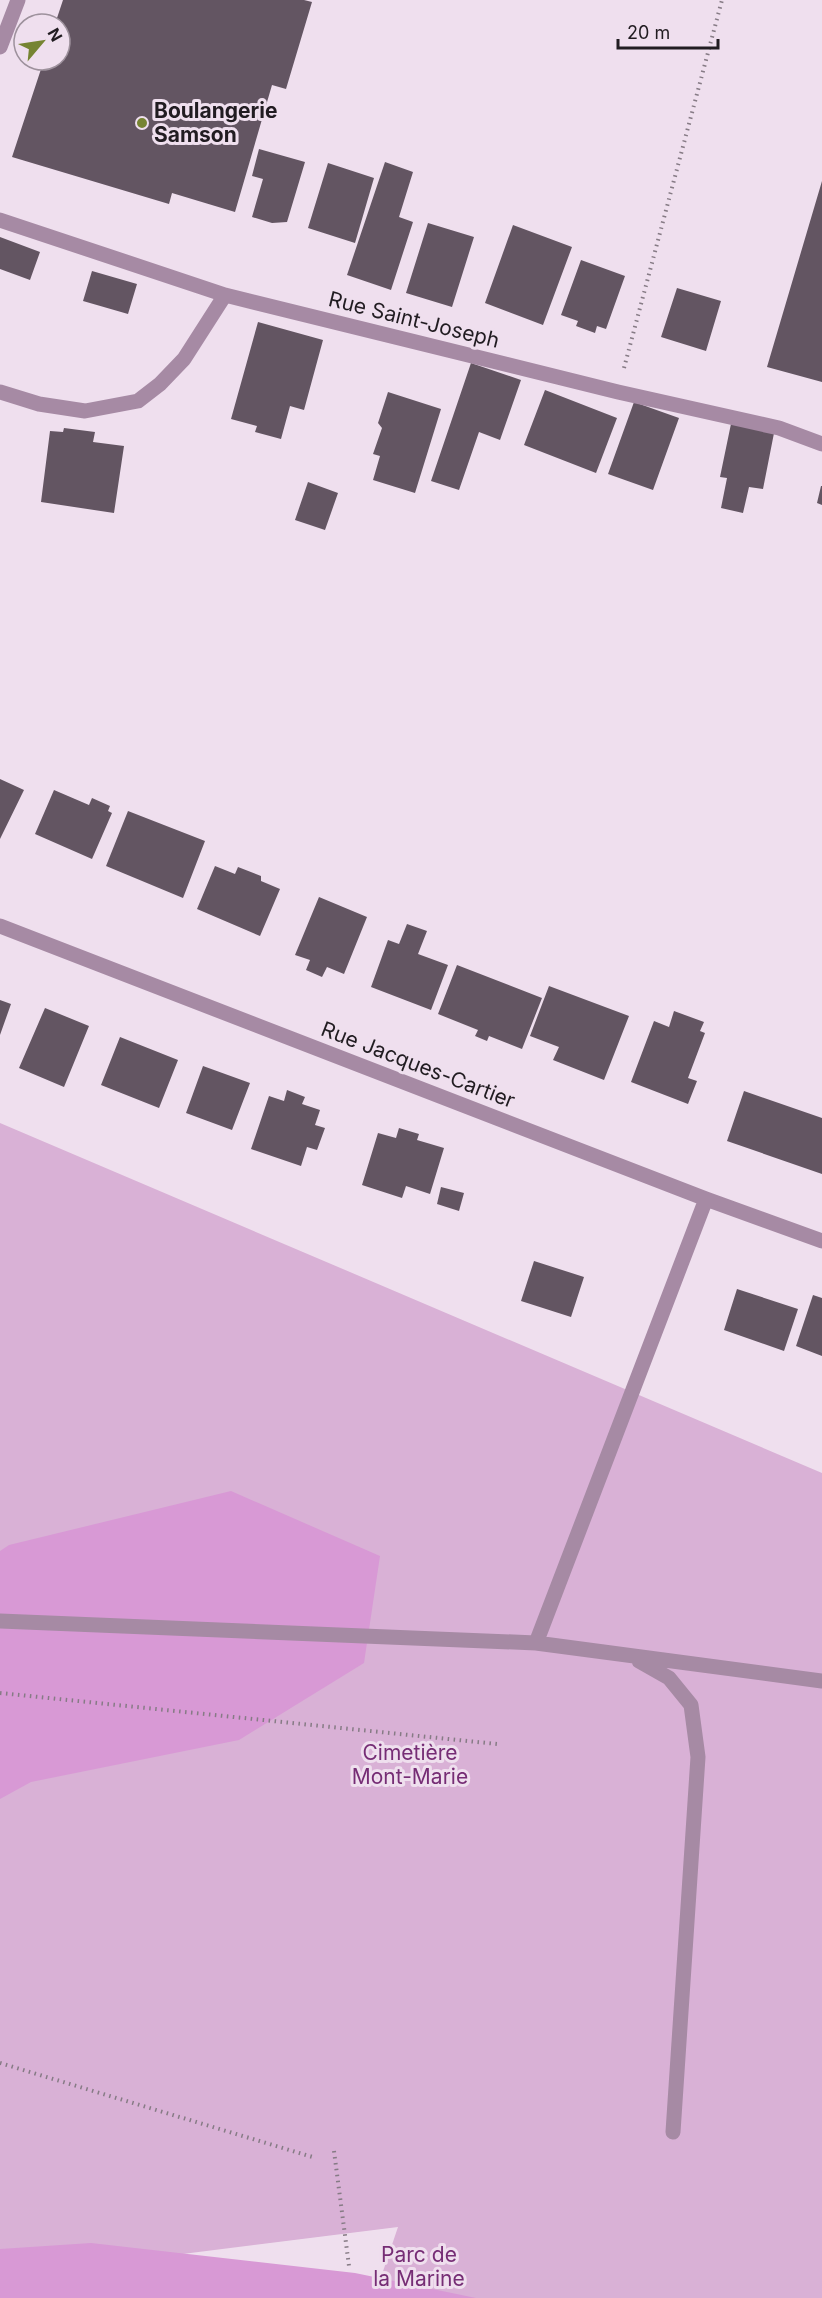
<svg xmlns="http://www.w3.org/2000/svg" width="822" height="2298" font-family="Inter,sans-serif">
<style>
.green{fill:#d9b1d6}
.forest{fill:#d899d5}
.building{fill:#635562}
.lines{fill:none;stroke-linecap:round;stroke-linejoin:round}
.path{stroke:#867b85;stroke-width:4;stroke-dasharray:1.5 4.5;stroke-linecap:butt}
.minor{stroke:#a68aa4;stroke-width:15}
.poi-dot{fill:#768432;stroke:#efdfee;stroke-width:2}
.labels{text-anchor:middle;stroke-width:6;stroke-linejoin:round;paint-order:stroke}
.poi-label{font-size:21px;font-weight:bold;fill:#211c21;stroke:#efdfee;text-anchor:start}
.street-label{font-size:21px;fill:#211c21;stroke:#efdfee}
.park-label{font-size:21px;fill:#762d75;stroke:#efdfee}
</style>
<rect width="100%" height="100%" fill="#efdfee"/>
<path class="green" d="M0 1123 822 1473V2298H374L398 2227 0 2277Z"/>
<path class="forest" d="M231 1491 380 1556 364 1663 239 1740 31 1782 0 1799V1551L9 1545Z
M91 2243 355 2273 476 2298H0V2249Z"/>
<path class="building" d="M63 0H304L312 2 286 89 272 85 235 212 172 193 169 204 12 157 44 60H60V24H55Z
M259 149 305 162 287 222 272 223 252 217 263 179 252 176Z
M385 162 413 172 399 217 413 222 391 290 347 275Z
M328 163 374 178 355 243 308 228Z
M822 181V382L767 367Z
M428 223 474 237 452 307 406 293Z
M513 225 572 247 543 325 485 303Z
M0 237 40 252 30 280 0 269Z
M581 260 625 276 606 329 597 326 595 333 576 326 578 321 561 315Z
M92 271 137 284 128 314 83 301Z
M677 288 721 301 706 351 661 337Z
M258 322 323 340 304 410 290 406 281 439 255 432 257 426 231 419Z
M471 363 521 380 500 440 479 432 459 490 431 481Z
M545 390 617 418 596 473 524 445Z
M388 392 441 409 415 493 373 480 380 456 373 454 382 428 378 423Z
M634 402 679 418 653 490 608 474Z
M732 419 775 428 763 489 749 487 743 513 721 508 727 478 720 477Z
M64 428 95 432 93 442 124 446 114 513 41 502 50 431 63 432Z
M308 482 338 493 325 530 295 520Z
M821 486H822V505L817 503Z
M0 779 24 790 0 839Z
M54 790 89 805 92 798 110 806 108 811 112 813 92 859 35 834Z
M128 811 205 841 183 898 106 866Z
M215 866 235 874 238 867 261 876V881L280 889 260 936 197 909Z
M319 897 367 917 344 974 327 967 322 977 306 970 310 960 295 955Z
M407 924 427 931 418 954 448 965 431 1010 371 987 388 940 399 944Z
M457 965 542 998 522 1049 489 1036 487 1041 475 1036 478 1030 438 1014Z
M549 986 629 1016 604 1080 553 1060 559 1047 530 1036Z
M0 1000 11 1004 0 1035Z
M45 1008 89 1026 64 1087 19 1068Z
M674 1011 704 1022 700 1031 705 1033 688 1078 697 1081 688 1104 631 1082 654 1021 669 1027Z
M120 1037 178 1060 159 1108 101 1085Z
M203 1066 250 1083 232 1130 186 1113Z
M287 1090 305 1097 302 1104 320 1110 315 1125 325 1128 317 1150 307 1147 301 1166 251 1149 269 1096 284 1101Z
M744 1091 822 1118V1174L727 1141Z
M399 1128 419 1134 417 1140 444 1148 430 1194 406 1186 402 1198 362 1185 378 1133 396 1138Z
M441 1187 464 1193 459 1211 437 1204Z
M534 1261 584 1277 571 1317 521 1301Z
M737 1289 798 1309 784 1351 724 1330Z
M813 1295 822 1298V1356L796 1346Z"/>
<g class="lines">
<path class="path" d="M624 368 722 0
M0 1693 497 1744
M0 2063 316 2158
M334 2151 349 2266"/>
<path class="minor" d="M0 47 18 0
M0 220 225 295 618 392 779 428 822 444
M0 392 39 404 85 411 138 401 160 384 184 359 225 295
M0 926 706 1199 822 1241
M0 1621 536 1643 822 1681
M536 1643 706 1199
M639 1661 669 1678 691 1705 698 1757 673 2132"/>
</g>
<circle class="poi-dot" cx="142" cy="123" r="6"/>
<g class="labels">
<g class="poi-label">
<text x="154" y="118">Boulangerie<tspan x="154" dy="24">Samson</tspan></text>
</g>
<g class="street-label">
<text transform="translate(414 320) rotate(14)" y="7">Rue Saint-Joseph</text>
<text transform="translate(418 1065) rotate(21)" y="7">Rue Jacques-Cartier</text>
</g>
<g class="park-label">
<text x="410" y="1760">Cimetière<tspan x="410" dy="24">Mont-Marie</tspan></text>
<text x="419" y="2262">Parc de<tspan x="419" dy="24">la Marine</tspan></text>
</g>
</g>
<g transform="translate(42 42) rotate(61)"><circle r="28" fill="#efdfee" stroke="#9d919c" stroke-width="1.5"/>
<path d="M0-4.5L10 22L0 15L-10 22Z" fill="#768432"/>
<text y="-9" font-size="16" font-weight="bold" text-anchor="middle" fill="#211c21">N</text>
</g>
<path d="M618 39v9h100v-9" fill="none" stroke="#211c21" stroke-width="3"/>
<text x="627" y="39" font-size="18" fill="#211c21" stroke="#efdfee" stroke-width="4.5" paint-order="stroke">20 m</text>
</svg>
